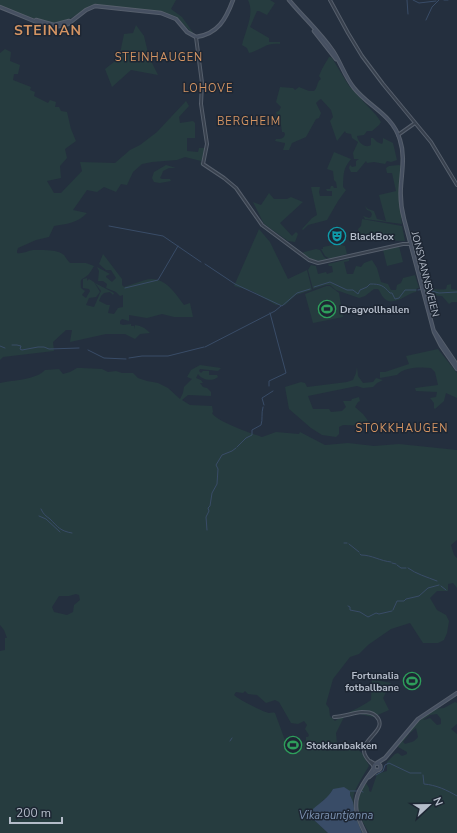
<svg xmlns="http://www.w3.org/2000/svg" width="457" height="833" font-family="'Nunito Sans',sans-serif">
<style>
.green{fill:#263c3f;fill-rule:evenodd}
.water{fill:#394c67}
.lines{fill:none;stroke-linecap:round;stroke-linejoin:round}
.stream{stroke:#394c67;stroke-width:1}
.tertiary-casing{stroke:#565f6c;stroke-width:4}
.secondary-casing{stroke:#565f6c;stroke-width:4.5}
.tertiary{stroke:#38414e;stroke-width:2}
.secondary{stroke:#465061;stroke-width:2.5}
.labels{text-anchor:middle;stroke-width:3;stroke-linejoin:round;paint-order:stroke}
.poi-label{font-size:10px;font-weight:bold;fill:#b4bcc9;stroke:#1d2633;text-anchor:start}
.street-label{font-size:10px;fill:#b4bcc9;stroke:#1d2633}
.neighbourhood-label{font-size:11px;letter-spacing:1px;fill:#d59563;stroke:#1d2633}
.water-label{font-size:11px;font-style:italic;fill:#7c92b1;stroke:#1d2633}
.district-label{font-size:14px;font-weight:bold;letter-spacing:1px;fill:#d59563;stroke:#1d2633}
</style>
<rect width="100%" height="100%" fill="#242f3e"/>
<path class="green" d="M0 0H176L171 9 182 17 194 34C186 28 181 20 172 15L173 18 164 14 92 5 68 20 56 23H49L36 18 32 19 0 7Z
M248 0H270L275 3 267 15 259 11H257L250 27 269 38V42H280V44C266 42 261 50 249 53L247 48 242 45C245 31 255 14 248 0Z
M136 25 144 36 149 57 158 75 131 70 112 87 105 69 119 58 124 34 133 33Z
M5 49 11 52 10 61 20 65 18 74H14L13 80 31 87 30 90 35 92 34 96 48 103 50 100 56 102 55 107H59L61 111 67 112 71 129 76 141 65 149 67 158 60 166 61 178 47 181 54 193H61L82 171 80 162 115 163 130 150 140 145 157 132 186 101 189 106 179 117 180 123 193 121 195 123V138H187V151L198 152 199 148H205L202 158 205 150 201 163 202 166 200 164 201 161 185 157 177 160 152 162 142 164 133 172 127 185 121 184 116 192 104 187 97 192 87 190 73 210 87 213C78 223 66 224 54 226L49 237 36 240 18 248 17 251V253C23 254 27 251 33 250 42 250 57 249 64 255 66 258 68 261 70 263H86L94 266C92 269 90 273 88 275 81 281 80 277 81 288L85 291 82 295 86 298 90 291 89 289 83 288V279L87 278V281L89 279 94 282 100 292 96 297 89 298 86 305 94 307 101 291 95 283 114 293 113 295 110 292 104 293 101 296 99 301 107 305H110L108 313 114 314 118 308 123 307V295L120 296 116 292 106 288 107 284 103 281H98L99 271 97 267 110 274 106 276V277L112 282 116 278 111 270H106L99 264 103 254 122 279V285L124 287C131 285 138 282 145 280 164 275 174 292 184 305L190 303 193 317H174L162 314 147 318 129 315V321L122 319 120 321V324L123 325 131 324V326H134V329L135 325C142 326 145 328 150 333L140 334 135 339 125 334H106L70 342 72 330H66L53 342 54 351 3 357 0 360V53Z
M330 57 332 58 349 86 376 115 381 122 379 125 372 131H367L364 135 357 136C358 142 363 147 369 146L371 145V138H373L377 142 382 144 383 142V138L393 143 397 160 391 162 387 161 385 164 374 162 367 163 366 161 357 172H351L349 168 350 165 352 167 356 166V161L359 159H354L353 153 358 142 352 138 351 134 346 133 345 131 337 141 330 121 333 117 331 110 321 99 319 100 316 103 321 113 319 118 316 119 306 137 292 143 289 150H283L285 144V143L275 141 276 139C280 139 284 139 285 134L284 132H282L281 125 279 123 280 121 273 123 269 121 272 120 277 115 276 112 279 111 281 107 276 102 280 87 293 88 295 90 299 87 309 91H314C318 87 317 81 321 79L319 76C322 68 325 64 329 57Z
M334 152 351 159C342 170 344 175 343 187L346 190 338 201 327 220 308 225 303 230 302 229 312 218 317 215 311 187H320L319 192 320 196H332V191H327L326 189H330L331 186H333L334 188H337L336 182 334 180 333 171 327 169Z
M166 165 176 168H169L163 171 162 174 160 178 162 179H170L171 181 160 183 154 182 152 178 154 172Z
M399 165 401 166 400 186V205H399L402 218H401L402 224 365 219 363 216 369 218 371 217 372 214 370 211 367 210 365 206 368 209 374 211 377 219 386 221 379 195 396 191 392 173H387L386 168 389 166Z
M269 193 274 199H287L291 197 303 202 280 223 292 236 296 232 298 234 295 242 288 241 264 224 253 202 261 205Z
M362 219 402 226 405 241 361 239 358 229 361 226Z
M259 229 270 242 288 279 307 270 312 290 296 295 285 305H276L252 291 234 286Z
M338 244 345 246 347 254 330 259 325 256 321 249H323V247Z
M399 246 403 262 387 266 383 250Z
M316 249 320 250 324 257 329 260C318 262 311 261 302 254L304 252Z
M349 259V261L344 262 347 274H353L356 266 361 267 364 263 372 260 377 268 381 282 388 284 391 290H396L397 285 401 283 403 278 415 275 419 288H417L416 292C407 293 392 309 383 297 381 295 380 291 378 289H374L365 296 359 298 336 290 330 285H326L313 289 308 270 311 265 316 266 318 274 326 272 327 274 333 272 332 266H329L328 264Z
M451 284V289L457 290V302H452L449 304 442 296 425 295 424 289C431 287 439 291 446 289L447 285Z
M326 286H330L339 293 343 317 313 323 305 294Z
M438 349 457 373V398L446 393 444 401 435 409 434 408V403L430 398 436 397 437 392 416 391 415 388 438 385 435 372 431 368C421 367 404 367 397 375L380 378V372H385L409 364 406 356Z
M200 365 221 368 218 371 200 369 199 371 201 373 203 371H209V375H217L218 377C212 382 202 380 198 374L196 378 201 380 203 383H200L203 387 207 388 211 392V396L188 395 182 400 190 405 212 406 213 412 212 413C216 421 252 434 262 437L276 432 299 434 300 432 325 445 348 443 374 446 399 444 457 450V540L451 545 454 555 457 558V588L453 583 448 584V591H437L430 598 437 610 446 615 449 621 447 633 444 640 438 643H423L410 623 391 629 368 645 359 654 350 657 333 679 326 704 329 708 330 716 335 721C346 712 359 709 371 700L372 679 391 683 383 698 389 710 373 717 360 714 344 717 336 733 337 744 349 750 355 747 363 754 369 766C364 774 359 782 355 791 350 802 358 823 363 833H362C358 826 354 816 353 808 352 802 352 800 350 795L333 789 328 798 323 800 322 802 314 820 328 833H0V651L5 650V638H7L4 630 0 625V383C13 380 36 380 45 370L59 369 63 374 70 372 77 368H81L102 369 108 372 116 371 122 373H133L138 378 147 381 158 383 168 388 180 399 183 393 184 387 192 379 187 377 191 370ZM76 594 79 595 80 600 74 605 73 612 67 615 54 612 52 607 59 596H69ZM245 691 248 694 257 695 266 703 275 700 279 702 291 723 298 724 304 721 307 725 305 729 309 735 308 737H306V741L303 743 300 741 298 743 296 750 294 752 286 749 284 747 286 743 275 713C273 712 271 713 269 713 263 712 238 699 234 695L236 692 243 693Z
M357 367 358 376 363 383 373 382 376 378 383 380 377 383 373 387 363 388 357 386 308 396 313 409H329L331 412 342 411 346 407 343 401H351L352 399 359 397 360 401 358 402 355 407 363 414 372 426 343 425 339 427V434L336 437 322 435 311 428 289 409 285 387 301 382 305 383 307 387 347 382 353 380 356 373Z
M455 702 457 703V724L451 729 457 734V833H369C357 812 353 805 366 783L369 788V791L371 792 377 774 387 771V762L395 754 398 753 402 756 407 754V752L398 747 399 744 408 733 409 734 403 742 405 744C412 741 412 744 418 737L416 728 410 733 409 732 420 719 424 720 430 718 437 725 441 724V719L437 714 430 715 423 720 421 719 434 709 444 708Z"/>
<path class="water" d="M344 787 350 791V795L353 802 355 815 362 833H328L314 820 313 809C321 802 328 798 333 789Z"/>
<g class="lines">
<path class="stream" d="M407 0 408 14
M413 0 419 3 436 1
M444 0H448
M426 20 432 7 439 0
M109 226 163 236 201 262
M205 264 235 284 282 306 297 293 310 289
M314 287 330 282 347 290H353L358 294 360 290 367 287 370 284C380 284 383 285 390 293H392L395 299 399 298 405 290H416
M125 288 158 280 178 246
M418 290 424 289 439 293 457 292
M12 345H17L21 346 20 349 22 350 38 347H44L49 349 79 348
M0 346 5 348
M205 347 275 311 281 306
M88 350 104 358 126 359
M129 358 142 356H168L204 347
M269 386V381L286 373 270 313
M264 405 262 398 273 391
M237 447 246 438 252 435V430L261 425C263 419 261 414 263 407
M41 509C43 514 46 516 50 519 58 527 60 531 72 533
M39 516 46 519 60 532
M207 530 206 517 209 511 208 508 210 506 212 493 217 484 218 469 216 465 222 455 232 451 236 448
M344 543H347
M349 544 359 552
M360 554 361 555C372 555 380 561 391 562
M392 563 396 564
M397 565 401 568H406
M408 568C416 574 427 577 437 581
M441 586 446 590
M348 606 350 607V610L360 612 368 617 376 613 379 614 392 611
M393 610 397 601H404L406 599 419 596 428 588 439 585
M230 741 232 738
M376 775 383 771 385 765 389 763 410 773H421
M423 775 424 784C436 785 447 790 457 796
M350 791H358
M361 791 363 792"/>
<defs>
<path id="tertiary" d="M330 0 348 33 362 56 383 84 431 142 457 185
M196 37 202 83 201 104 207 144 203 164 224 178 236 188 262 225 309 260 318 263 403 244H410
M398 135 415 123
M334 717C343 717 352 713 362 712 367 712 372 712 376 716 389 729 363 738 364 751 364 757 370 762 374 766
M370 761 375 764"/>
<path id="secondary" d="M289 0C303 17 320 32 333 51 341 63 345 77 354 88 369 107 393 115 400 140 405 155 402 170 401 185 400 197 401 208 404 219L434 332 441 346 457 369
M0 7 44 25 55 27 68 24 86 10 95 6 161 13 176 19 187 32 196 37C218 34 226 19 233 0
M36 20 54 25 69 21
M314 31 336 59
M434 331 457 365
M377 763 385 758 418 719 457 693
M373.5 767a3.5 3.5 0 1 1 7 0a3.5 3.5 0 1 1-7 0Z
M369 777 377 770
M365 833C357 817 351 803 362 786 365 780 370 774 374 768"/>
</defs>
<use href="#tertiary" class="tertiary-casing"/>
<use href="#secondary" class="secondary-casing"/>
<use href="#tertiary" class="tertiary"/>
<use href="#secondary" class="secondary"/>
</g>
<defs>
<symbol id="theatre-ring" viewBox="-11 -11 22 22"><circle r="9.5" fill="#1d2633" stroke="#0f9aa8" stroke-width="1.5"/><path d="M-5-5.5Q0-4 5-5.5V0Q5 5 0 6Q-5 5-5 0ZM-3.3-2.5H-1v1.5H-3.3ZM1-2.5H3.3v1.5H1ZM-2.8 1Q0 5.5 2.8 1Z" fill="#0f9aa8"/></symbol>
<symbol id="stadium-ring" viewBox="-11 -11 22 22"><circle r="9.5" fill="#1d2633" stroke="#2e9e5b" stroke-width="1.5"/><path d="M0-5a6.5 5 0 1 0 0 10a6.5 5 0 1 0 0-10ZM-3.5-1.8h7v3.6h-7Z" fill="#2e9e5b"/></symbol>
</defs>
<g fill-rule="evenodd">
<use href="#theatre-ring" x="327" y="226" width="20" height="20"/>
<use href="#stadium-ring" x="317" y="299" width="20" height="20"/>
<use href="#stadium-ring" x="402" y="671" width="20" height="20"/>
<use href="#stadium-ring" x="283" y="735" width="20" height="20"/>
</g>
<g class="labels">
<g class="poi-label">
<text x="350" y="240">BlackBox</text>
<text x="340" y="313">Dragvollhallen</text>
<text x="399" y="679" text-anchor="end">Fortunalia<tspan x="399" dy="12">fotballbane</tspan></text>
<text x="306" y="749">Stokkanbakken</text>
</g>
<g class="street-label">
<text transform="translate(426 274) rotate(76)" y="4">JONSVANNSVEIEN</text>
</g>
<g class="neighbourhood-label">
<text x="159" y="61">STEINHAUGEN</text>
<text x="208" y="92">LOHOVE</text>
<text x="249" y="125">BERGHEIM</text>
<text x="402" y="432">STOKKHAUGEN</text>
</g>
<g class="water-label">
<text x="336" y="819">Vikarauntjønna</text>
</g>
<g class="district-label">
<text x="48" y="35">STEINAN</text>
</g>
</g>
<g transform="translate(429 805) rotate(68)" stroke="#1d2633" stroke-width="3" paint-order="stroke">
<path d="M0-3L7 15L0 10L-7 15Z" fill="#b4bcc9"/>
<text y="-6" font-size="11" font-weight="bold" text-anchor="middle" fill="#b4bcc9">N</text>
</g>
<path d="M10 817v6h52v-6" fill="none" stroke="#b4bcc9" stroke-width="2"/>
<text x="16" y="817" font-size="12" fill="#b4bcc9" stroke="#1d2633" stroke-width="3" paint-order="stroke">200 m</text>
</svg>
